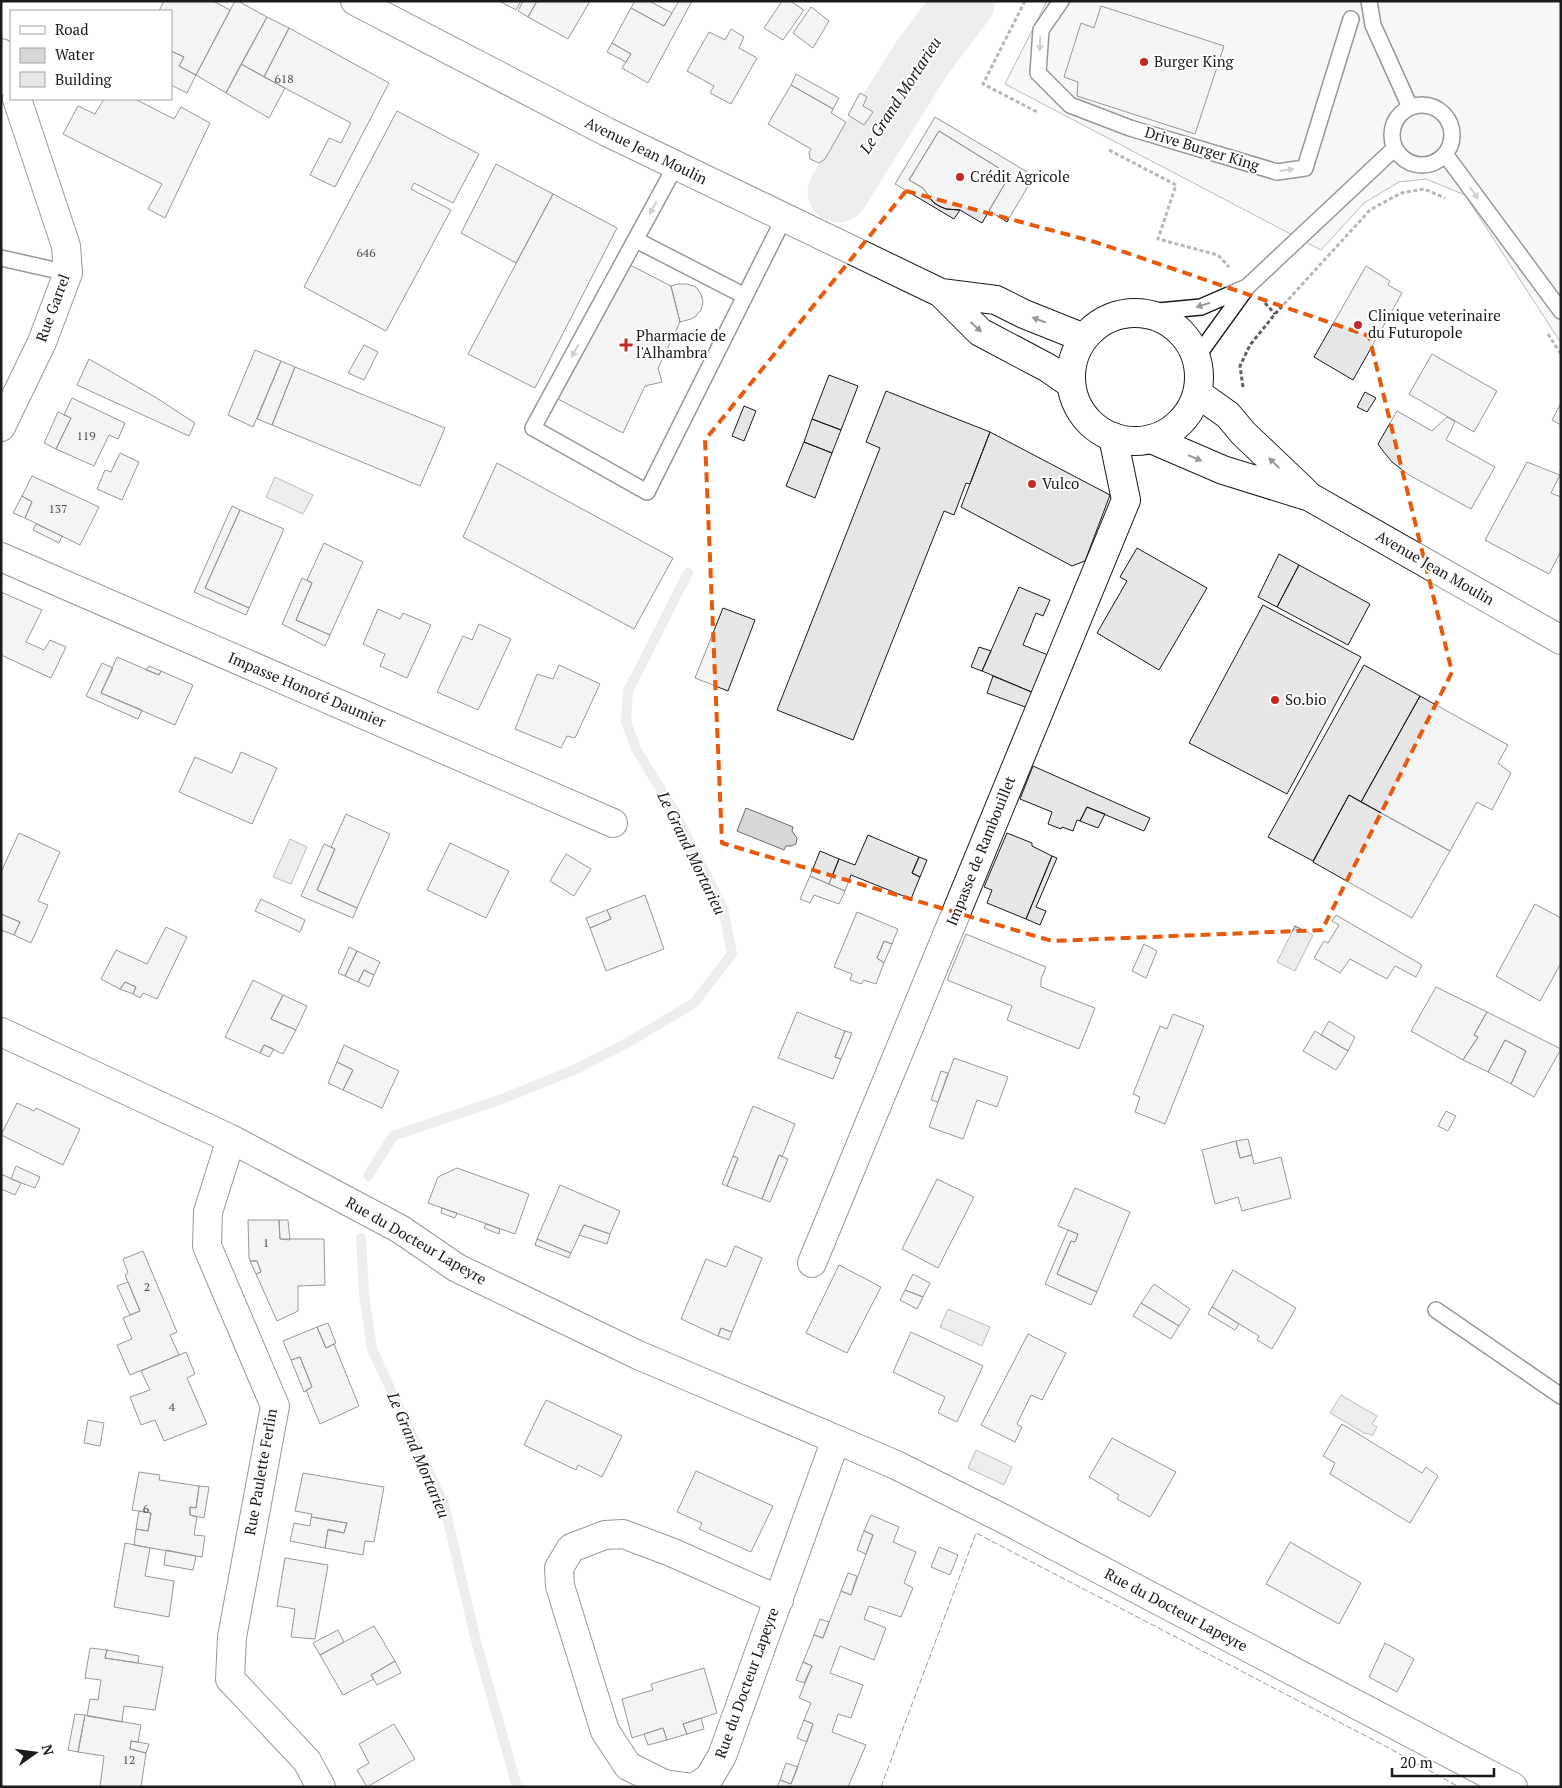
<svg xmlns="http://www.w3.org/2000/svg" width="1562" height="1788" font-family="'PT Serif',serif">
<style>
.built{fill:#ededed;stroke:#6a6a6a}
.water{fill:#d7d7d7;stroke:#6a6a6a}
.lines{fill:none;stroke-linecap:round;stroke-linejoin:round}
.stream{stroke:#d7d7d7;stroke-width:10}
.river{stroke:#d7d7d7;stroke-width:61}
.building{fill:#e6e6e6;stroke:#1a1a1a}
.service-casing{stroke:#1a1a1a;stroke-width:18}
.minor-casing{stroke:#1a1a1a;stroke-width:30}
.primary-casing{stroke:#1a1a1a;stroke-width:30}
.path{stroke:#5f5f5f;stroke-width:3;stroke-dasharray:4 2.5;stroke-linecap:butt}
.service{stroke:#fff;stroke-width:15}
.minor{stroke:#fff;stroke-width:28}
.primary{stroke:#fff;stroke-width:28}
.fence{stroke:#1a1a1a;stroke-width:1;stroke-dasharray:6 2.5;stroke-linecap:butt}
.oneway{fill:#989898}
.marked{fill:none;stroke:#e8590c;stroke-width:4;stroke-dasharray:10 6;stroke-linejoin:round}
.poi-dot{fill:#c62828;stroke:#fff;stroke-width:2}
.labels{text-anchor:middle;stroke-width:4;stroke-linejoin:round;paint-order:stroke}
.number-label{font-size:12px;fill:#4d4d4d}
.poi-label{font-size:15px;fill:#1a1a1a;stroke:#fff;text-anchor:start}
.street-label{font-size:15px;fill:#1a1a1a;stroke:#fff}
.water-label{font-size:16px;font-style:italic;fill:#1a1a1a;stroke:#fff}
</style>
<rect width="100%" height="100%" fill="#fff"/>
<path class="built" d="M1047 1H1561V343L1465 195 1426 179 1399 182 1364 203 1321 250 1005 84Z"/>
<path class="water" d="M275 477 313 495 303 514 266 497Z
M746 808 793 827 792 831 797 838 796 844 791 846H786L784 850 737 831Z
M290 839 307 847 291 884 273 877Z
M1295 926 1313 935 1295 971 1277 962Z
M948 1309 990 1327 982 1346 940 1327Z
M1341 1395 1377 1416 1372 1424 1377 1427 1372 1436 1367 1433 1366 1434 1330 1413Z
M976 1450 1012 1467 1004 1485 968 1468Z"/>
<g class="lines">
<path class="stream" d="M368 1176 393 1136 502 1099 574 1070 627 1043 694 1003 732 954 723 908 674 811 636 749 626 721 628 691 688 573
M361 1238 364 1294 372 1349 444 1504 476 1641 517 1787"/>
<path class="river" d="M838 192 922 58 965 1"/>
</g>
<path class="building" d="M164 1H213L230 10 196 75 179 66 184 57 171 51V11H159Z
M235 1H238L267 17 226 93 196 75Z
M499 1H521L516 10Z
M523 1H537L528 17 518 11Z
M537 1H590L568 39 528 17Z
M635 1H649L672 13 664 26 631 8Z
M679 1H692L648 83 622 68 631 54 612 43 631 8 664 26Z
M782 1H790L804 10 783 40 764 28Z
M1101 6 1224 46 1195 134 1077 96 1078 82 1064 77 1081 23 1094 28Z
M811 7 829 21 813 48 793 33Z
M267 17 289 28 264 77 241 64Z
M289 28 389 83 335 187 310 175 329 138 341 143 351 123 264 77Z
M731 29 744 37 739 48 757 58 731 104 710 93 714 86 687 71 709 32 725 40Z
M612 43 631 54 626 62 607 52Z
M171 51 184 57 179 66 196 75 187 93 171 85Z
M241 64 285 88 269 118 226 93Z
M796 74 839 98 833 109 791 85Z
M791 85 833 109 831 113 846 122 825 159 819 163 810 159 809 152 811 149 768 124Z
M860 93 867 97 863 106 873 112 864 125 848 115Z
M104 99H135L174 119 181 107 210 123 165 218 148 209 162 184 63 134 78 106 95 114Z
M397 111 479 154 453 203 414 183 411 189 451 210 386 331 304 287Z
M935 117 1034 176 1007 222 989 210 1010 175 939 131 909 180 923 188 933 202 939 206 946 209 960 210 954 219 895 184Z
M939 131 1010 175 982 223 960 210 946 209 939 206 933 202 923 188 909 180Z
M496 164 553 194 516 263 461 233Z
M553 194 617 228 535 388 468 354Z
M626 263 671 286 680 322 658 368 662 382 645 386 623 433 556 398Z
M1366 266 1390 281 1388 285 1402 293 1353 380 1314 357Z
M678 284H687L696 287 701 294 703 302 701 310 696 316 691 319 680 322 671 286Z
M364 345 378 352 364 380 348 373Z
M255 350 281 361 253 427 228 415Z
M1432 354 1497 391 1474 432 1409 394Z
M89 359 155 397 195 423 189 436 77 385Z
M281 361 295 367 272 425 257 419Z
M295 367 445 428 420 486 272 425Z
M829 375 858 386 841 430 812 419Z
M886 391 990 432 970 484 966 483 954 515 944 511 853 740 777 710 880 448 866 442Z
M1365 392 1376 398 1367 412 1357 407Z
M72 398 125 423 118 439 109 435 94 466 56 449 71 418 64 415Z
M1561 403V425L1552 420Z
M744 406 756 411 744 441 732 436Z
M1397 411 1432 431 1447 417 1455 422 1446 440 1495 467 1471 509 1409 475 1392 462 1383 451 1378 444Z
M58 412 71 418 56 449 44 443Z
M812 419 841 430 832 453 804 442Z
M990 432 1110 495 1085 561 1072 566 961 507Z
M804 442 832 453 815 498 786 486Z
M120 453 139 462 122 500 97 489 105 470 111 472Z
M1527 462 1560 475 1551 493 1561 497V551L1549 574 1485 540Z
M497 463 673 558 634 629 463 537Z
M32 476 99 507 80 545 25 518 32 502 22 496Z
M22 496 32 502 25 518 13 513Z
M232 506 240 510 205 588 249 608 246 615 194 592Z
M240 510 284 529 249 608 205 588Z
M36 524 62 536 59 543 33 530Z
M324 543 363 562 330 635 296 620 312 583 307 580Z
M1137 548 1207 588 1159 670 1097 633 1127 581 1120 577Z
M1279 554 1299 565 1277 607 1258 597Z
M1299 565 1370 604 1348 645 1277 607Z
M302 578 312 583 296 620 330 635 325 646 282 624Z
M1019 587 1050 600 1043 616 1036 613 1023 645 1048 655 1034 693 982 671Z
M1 592 42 610 26 642 44 650 50 640 66 647 51 678 1 655Z
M1263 605 1361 657 1287 794 1189 743Z
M723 608 755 620 728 691 695 678Z
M378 609 400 619 403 613 431 625 407 678 380 666 385 654 363 644Z
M479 624 511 639 478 710 437 692 463 636 472 640Z
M979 647 991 651 982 671 971 667Z
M117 657 159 675 161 671 193 685 175 725 101 693Z
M102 663 113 668 101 693 142 710 138 719 86 696Z
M559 665 600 684 575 738 567 736 561 748 515 729 537 674 553 679Z
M1364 665 1420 696 1361 802 1349 795 1313 861 1268 837Z
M149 666 161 671 159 675 146 670Z
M993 676 1034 693 1028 708 987 693Z
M1420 696 1508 745 1498 763 1511 773 1492 810 1477 802 1450 851 1361 802Z
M241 752 277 768 252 824 179 792 195 757 232 773Z
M1033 766 1150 818 1144 831 1087 807 1080 821 1077 820 1073 831 1062 827 1061 829 1048 824 1052 812 1020 799Z
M1349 795 1450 851 1412 918 1313 862Z
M1087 807 1105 814 1098 828 1080 821Z
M346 814 390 834 357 908 317 890 335 849 331 847Z
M19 833 60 852 38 901 48 905 31 943 14 935 20 922 1 914V872Z
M1007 833 1032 843V846L1052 856 1026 919 987 903 992 890 984 887Z
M868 835 919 857 912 873 920 877 911 899 851 875 845 891 829 884 839 859 855 865Z
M450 843 509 871 486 918 427 890Z
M324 844 335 849 317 890 357 908 353 918 301 896Z
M820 851 839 859 829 884 810 876Z
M566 854 591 869 574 896 550 881Z
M1052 856 1057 858 1036 907 1046 911 1040 925 1026 919Z
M919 857 927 860 920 877 912 873Z
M810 876 845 891 839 904 814 895 810 903 800 899Z
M645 895 664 949 606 971 590 928 611 919 607 910Z
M261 899 305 920 300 932 255 911Z
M1535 904 1561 918V963L1540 1001 1496 976Z
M607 910 611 919 590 928 586 918Z
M857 912 898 929 892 944 884 941 877 958 884 963 876 984 864 980 861 984 850 980 852 974 834 967Z
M1 914 20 922 14 935 1 930Z
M1336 915 1422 965 1416 977 1395 966 1387 979 1350 959 1340 973 1314 958 1324 941 1328 943 1339 925 1332 921Z
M166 927 187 937 157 999 143 993 140 998 133 994 136 987 125 982 120 989 101 979 116 950 147 964Z
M966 934 1046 967 1041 979V987L1095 1008 1079 1049 1007 1020 1012 1006 947 980Z
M884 941 892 944 884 963 877 958Z
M1144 944 1157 951 1146 978 1132 971Z
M349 947 357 951 345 976 338 973Z
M357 951 380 962 374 975 364 970 358 982 345 976Z
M364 970 374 975 369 987 358 982Z
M253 980 283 995 271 1019 296 1030 283 1054 264 1045 260 1053 225 1037Z
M125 982 136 987 133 994 120 989Z
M1436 987 1487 1012 1474 1035 1478 1037 1463 1060 1411 1031Z
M283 995 307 1006 296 1030 271 1019Z
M797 1012 845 1031 835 1057 841 1059 833 1079 778 1058Z
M1487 1012 1561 1049 1534 1097 1511 1084 1526 1051 1505 1040 1488 1072 1463 1060 1478 1037 1474 1035Z
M1173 1014 1204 1026 1165 1124 1135 1112 1140 1097 1133 1094 1160 1026 1167 1029Z
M1329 1021 1355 1037 1348 1051 1321 1035Z
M845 1031 852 1033 841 1059 835 1057Z
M1315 1031 1348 1051 1336 1070 1303 1051Z
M1505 1040 1526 1051 1511 1084 1488 1072Z
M264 1045 274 1049 269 1057 260 1053Z
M344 1045 399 1071 382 1108 343 1090 353 1070 337 1062Z
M954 1058 1008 1077 997 1107 977 1100 963 1139 929 1127Z
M337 1062 353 1070 343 1090 328 1083Z
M941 1071 948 1073 938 1102 931 1100Z
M17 1103 34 1111 36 1108 80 1129 63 1165 1 1135Z
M753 1106 795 1124 782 1157 779 1155 762 1199 727 1186 738 1158 733 1156Z
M1446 1111 1456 1116 1448 1131 1438 1126Z
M1248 1139 1252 1155 1240 1158 1236 1141Z
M1236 1141 1240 1158 1252 1155 1254 1164 1281 1157 1291 1198 1242 1211 1238 1197 1215 1204 1202 1150Z
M779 1155 788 1159 770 1202 762 1199Z
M733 1156 738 1158 727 1186 722 1184Z
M16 1166 40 1177 35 1188 11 1179Z
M457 1168 529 1194 515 1234 428 1203 438 1177Z
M1 1174 21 1183 15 1195 1 1189Z
M937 1179 974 1197 938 1268 902 1249Z
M560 1185 620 1211 610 1234 584 1225 571 1253 537 1239Z
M1075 1188 1130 1212 1097 1292 1057 1274 1071 1241 1075 1242 1078 1234 1058 1226Z
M442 1208 457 1213 455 1218 441 1213Z
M248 1220H279L280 1239H324L325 1285 298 1286V1311L277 1321 256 1274 261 1272 257 1261H250L249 1258Z
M279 1220H288L290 1240 280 1239Z
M486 1224 500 1229 499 1234 484 1228Z
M584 1225 610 1234 607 1244 579 1235Z
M1068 1230 1078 1234 1075 1242 1071 1241 1057 1274 1097 1292 1091 1305 1045 1284Z
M537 1239 571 1253 569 1258 535 1245Z
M735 1246 762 1258 732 1332 721 1328 718 1336 681 1319 706 1259 726 1267Z
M143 1251 177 1332 170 1335 179 1355 130 1375 117 1345 132 1339 123 1318 140 1311 128 1282 125 1275 128 1273 123 1259Z
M250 1261H257L261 1272 256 1274Z
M839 1265 881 1287 847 1353 806 1333Z
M1233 1270 1296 1308 1272 1349 1257 1340 1259 1336 1212 1307Z
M913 1274 930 1283 923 1297 905 1290Z
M128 1282 140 1311 130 1315 117 1286Z
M1154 1284 1190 1309 1179 1326 1141 1303Z
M905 1290 923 1297 917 1309 900 1300Z
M1141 1303 1179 1326 1171 1339 1133 1316Z
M1212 1307 1239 1324 1235 1330 1208 1314Z
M328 1323 336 1343 326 1348 317 1327Z
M317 1327 326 1348 334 1344 359 1406 320 1424 306 1390 312 1387 300 1357 291 1360 283 1341Z
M721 1328 732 1332 729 1340 718 1336Z
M911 1332 983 1366 957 1422 938 1413 945 1397 893 1372Z
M1028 1334 1066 1353 1042 1400 1031 1395 1017 1424 1022 1427 1015 1442 981 1425Z
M186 1352 195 1374 187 1378 207 1424 164 1441 155 1420 141 1425 130 1397 150 1390 141 1371Z
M300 1357 312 1387 304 1392 291 1360Z
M546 1400 622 1436 602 1477 578 1465 576 1470 524 1445Z
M88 1420 104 1423 100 1446 84 1443Z
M1342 1424 1422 1473 1426 1467 1438 1476 1410 1523 1330 1474 1335 1463 1323 1456Z
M1112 1438 1176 1472 1150 1517 1117 1499 1119 1495 1089 1477Z
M696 1471 773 1506 751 1552 699 1529 702 1523 677 1512Z
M139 1472 160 1475 159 1480 199 1486 196 1508 190 1507V1515L197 1517 194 1535 205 1536 202 1557 134 1545 136 1529 148 1531 151 1513 132 1510Z
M303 1473 384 1487 374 1542 365 1541 363 1555 325 1548 328 1530 344 1533 347 1523 311 1517 312 1514 295 1511Z
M199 1486 209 1487 204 1518 190 1515V1507L196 1508Z
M139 1511 151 1513 148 1531 136 1529Z
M871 1515 899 1527 893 1542 916 1552 904 1583 913 1588 901 1617 869 1606 864 1619 886 1628 874 1660 840 1646 830 1673 863 1685 851 1718 838 1714 832 1732 866 1745 848 1787H777L780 1780 791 1784 813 1724 804 1720 811 1703 799 1698 812 1666 803 1662 814 1635 823 1638 841 1591 851 1595 873 1535 864 1531Z
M311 1517 347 1523 344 1533 328 1529 325 1548 290 1541 294 1523 310 1526Z
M864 1531 873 1535 866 1554 857 1550Z
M1290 1542 1361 1583 1339 1624 1266 1584Z
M125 1543 150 1548 145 1576 174 1581 169 1617 114 1607Z
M939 1547 958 1555 950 1575 931 1567Z
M166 1550 196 1556 193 1570 164 1565Z
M285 1558 328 1565 315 1639 291 1637 295 1609 277 1606Z
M848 1573 857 1576 851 1595 841 1591Z
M820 1619 829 1622 823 1638 814 1635Z
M374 1626 395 1661 371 1675 374 1679 343 1695 320 1655Z
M338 1630 344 1642 320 1655 313 1643Z
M1385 1643 1414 1659 1397 1692 1369 1677Z
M90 1648 107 1650 105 1658 163 1667 155 1710 124 1706 122 1722 87 1716 90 1699 98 1700 101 1680 85 1678Z
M107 1650 139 1656 138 1663 105 1658Z
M395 1661 401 1673 377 1685 371 1675Z
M803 1662 812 1666 804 1683 796 1680Z
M704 1668 717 1713 683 1724 687 1734 667 1740 663 1728 632 1738 622 1699 653 1690 651 1684Z
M75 1714 85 1715 78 1752 68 1750Z
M85 1715 141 1725 138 1742 131 1741 130 1749 146 1753 141 1787H100L104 1756 78 1752Z
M701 1718 704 1729 687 1734 683 1724Z
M804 1720 813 1724 807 1742 797 1738Z
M394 1724 415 1759 367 1787 357 1770 369 1763 359 1744Z
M663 1728 667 1740 648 1745 644 1734Z
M131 1741 149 1744 146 1753 130 1749Z
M786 1763 798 1767 791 1784 780 1780Z"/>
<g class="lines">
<defs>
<path id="service" d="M1061 1 1041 30 1038 73 1070 105 1130 128 1277 172 1305 168 1351 19
M1369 1 1373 25 1410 107
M1392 135a30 30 0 1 1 60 0a30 30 0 1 1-60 0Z
M1445 154 1561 311
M676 165 533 428 647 492 784 218
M636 240 745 296
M1 258 68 273
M1137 313 1201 307 1247 287
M1196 358 1248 286 1395 148
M1436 1310 1561 1396"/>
<path id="minor" d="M1 53 11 83
M1 427 42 342 68 273 66 246 17 99
M1 557 613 823
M1 1032 231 1139 400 1229 457 1268 638 1355 896 1465 1004 1519 1513 1787
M231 1139 208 1212 207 1246 275 1406 232 1637 230 1679 307 1761 321 1787
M812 1263 1126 500 1113 437
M686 1787 664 1784 628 1766 605 1731 560 1586 559 1568 571 1548 605 1535 623 1534 671 1552 779 1600
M695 1787 709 1778 722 1756 836 1439"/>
<path id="primary" d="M355 1 607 132 941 293 980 332 1048 368 1071 384
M941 293 996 300 1024 314 1084 338
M1071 377a64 64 0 1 1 128 0a64 64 0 1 1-128 0Z
M1197 393 1228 415 1243 433 1305 492
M1151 439 1223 470 1310 497 1561 640"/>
</defs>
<use href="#service" class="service-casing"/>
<use href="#minor" class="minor-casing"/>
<use href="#primary" class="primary-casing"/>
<path class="path" d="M1025 1 983 84 1039 113
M1109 150 1176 185 1158 239 1218 255 1229 267
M1265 303 1275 314
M1548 334 1561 354
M1243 387 1240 366 1250 345 1275 314 1370 210 1401 193 1424 189 1445 198"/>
<use href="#service" class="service"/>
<use href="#minor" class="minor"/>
<use href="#primary" class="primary"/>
<path class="fence" d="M881 1787 976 1533 1387 1747 1459 1787"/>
</g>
<defs><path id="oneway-solid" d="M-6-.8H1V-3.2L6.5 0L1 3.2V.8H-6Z" transform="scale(1.25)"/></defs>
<g class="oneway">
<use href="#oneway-solid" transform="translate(1040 44) rotate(93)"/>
<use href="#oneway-solid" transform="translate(1287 170) rotate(-7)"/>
<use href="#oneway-solid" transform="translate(1474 193) rotate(54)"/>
<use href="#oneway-solid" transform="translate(653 208) rotate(119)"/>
<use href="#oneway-solid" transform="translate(1203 305) rotate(162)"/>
<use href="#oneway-solid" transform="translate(1039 320) rotate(-159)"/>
<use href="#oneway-solid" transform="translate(976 327) rotate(42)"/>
<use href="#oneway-solid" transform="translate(575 351) rotate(119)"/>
<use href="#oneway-solid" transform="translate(1195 458) rotate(23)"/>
<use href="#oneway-solid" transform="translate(1274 463) rotate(-136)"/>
</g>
<path d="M0 0H1562V1788H0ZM906 191 1095 242 1369 336 1452 672 1322 930 1052 941 722 843 705 440Z" fill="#fff" fill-opacity=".55" fill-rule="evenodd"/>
<path class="marked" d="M906 191 1095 242 1369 336 1452 672 1322 930 1052 941 722 843 705 440Z"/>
<g class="poi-dot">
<circle cx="1144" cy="62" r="5"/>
<circle cx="960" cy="177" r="5"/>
<circle cx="1358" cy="325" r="5"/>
<path d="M623.5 337.5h5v5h5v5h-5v5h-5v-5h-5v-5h5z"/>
<circle cx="1032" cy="484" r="5"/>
<circle cx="1275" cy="700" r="5"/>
</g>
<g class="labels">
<g class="number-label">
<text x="284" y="83">618</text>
<text x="366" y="257">646</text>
<text x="86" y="440">119</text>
<text x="58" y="513">137</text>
<text x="266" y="1247">1</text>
<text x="147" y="1291">2</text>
<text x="172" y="1411">4</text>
<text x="146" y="1513">6</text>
<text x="129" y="1764">12</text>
</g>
<g class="poi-label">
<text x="1154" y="67">Burger King</text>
<text x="970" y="182">Crédit Agricole</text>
<text x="1368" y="321">Clinique veterinaire<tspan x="1368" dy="17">du Futuropole</tspan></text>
<text x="636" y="341">Pharmacie de<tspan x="636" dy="17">l'Alhambra</tspan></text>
<text x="1042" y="489">Vulco</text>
<text x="1285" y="705">So.bio</text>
</g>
<g class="street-label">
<text transform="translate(1202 149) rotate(17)" y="5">Drive Burger King</text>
<text transform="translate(646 151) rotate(26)" y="5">Avenue Jean Moulin</text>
<text transform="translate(53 308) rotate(-70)" y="5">Rue Garrel</text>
<text transform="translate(1435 568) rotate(30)" y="5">Avenue Jean Moulin</text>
<text transform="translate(307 690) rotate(23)" y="5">Impasse Honoré Daumier</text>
<text transform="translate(981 851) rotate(-68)" y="5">Impasse de Rambouillet</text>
<text transform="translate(416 1241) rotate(30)" y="5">Rue du Docteur Lapeyre</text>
<text transform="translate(261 1472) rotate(-80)" y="5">Rue Paulette Ferlin</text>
<text transform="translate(1176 1610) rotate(28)" y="5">Rue du Docteur Lapeyre</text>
<text transform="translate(747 1683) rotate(-70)" y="5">Rue du Docteur Lapeyre</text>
</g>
<g class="water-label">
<text transform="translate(900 95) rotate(-57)" y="6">Le Grand Mortarieu</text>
<text transform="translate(692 853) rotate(64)" y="6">Le Grand Mortarieu</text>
<text transform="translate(419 1455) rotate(67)" y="6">Le Grand Mortarieu</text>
</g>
</g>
<rect width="1562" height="1788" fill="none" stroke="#1a1a1a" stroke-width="5"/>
<rect x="10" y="10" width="162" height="90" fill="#ffffff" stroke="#a3a3a3"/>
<rect x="20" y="26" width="25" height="8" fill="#ffffff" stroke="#a3a3a3"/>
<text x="55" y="35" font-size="15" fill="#1a1a1a">Road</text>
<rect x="20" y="48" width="25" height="15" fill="#d7d7d7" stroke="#a3a3a3"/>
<text x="55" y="60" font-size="15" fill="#1a1a1a">Water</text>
<rect x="20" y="72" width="25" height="15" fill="#e6e6e6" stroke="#a3a3a3"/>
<text x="55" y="85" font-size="15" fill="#1a1a1a">Building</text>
<g transform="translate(35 1753) rotate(76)" stroke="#ffffff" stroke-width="4" paint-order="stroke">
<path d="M0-4L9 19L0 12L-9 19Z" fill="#1a1a1a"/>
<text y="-8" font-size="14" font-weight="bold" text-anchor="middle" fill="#1a1a1a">N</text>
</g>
<path d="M1392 1768v8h102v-8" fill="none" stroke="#1a1a1a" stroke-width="2.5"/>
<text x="1400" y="1768" font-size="15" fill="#1a1a1a" stroke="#ffffff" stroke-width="4" paint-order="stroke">20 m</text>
</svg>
